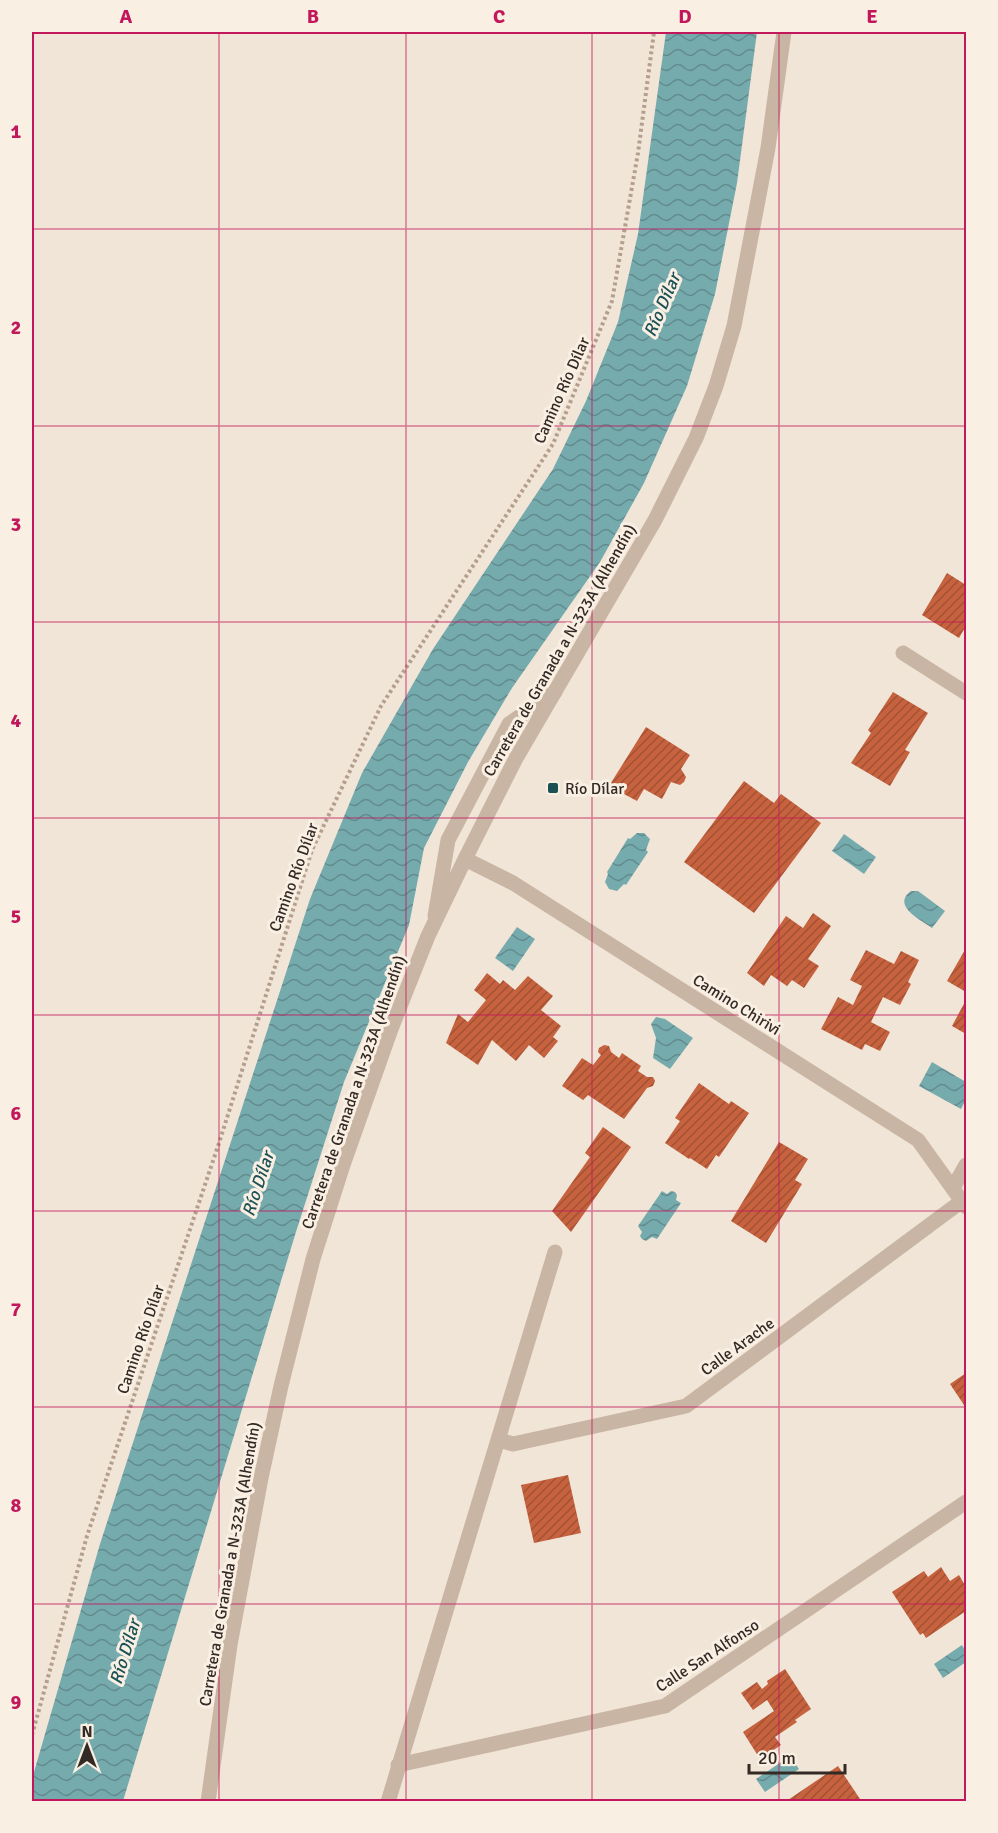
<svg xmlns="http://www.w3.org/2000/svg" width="998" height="1833" font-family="Signika,sans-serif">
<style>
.water{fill:url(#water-waves)}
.building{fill:url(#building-hatch)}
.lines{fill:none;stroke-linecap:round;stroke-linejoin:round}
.path{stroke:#b49f8e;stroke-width:4;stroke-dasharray:3 3;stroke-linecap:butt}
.service{stroke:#c9b5a3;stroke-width:15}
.minor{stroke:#c9b5a3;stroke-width:15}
.tertiary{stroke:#c9b5a3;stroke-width:15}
.grid{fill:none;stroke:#c2185b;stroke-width:1.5;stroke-opacity:0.55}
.poi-dot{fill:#1b5155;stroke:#f9efe3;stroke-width:2}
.labels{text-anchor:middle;stroke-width:6;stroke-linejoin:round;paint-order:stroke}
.street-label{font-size:16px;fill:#342a25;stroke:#f9efe3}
.poi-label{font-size:16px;fill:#342a25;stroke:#f9efe3;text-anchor:start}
.water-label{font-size:18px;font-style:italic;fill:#1b5155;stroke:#f9efe3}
.neatline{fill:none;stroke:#c2185b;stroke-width:2}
.grid-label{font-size:20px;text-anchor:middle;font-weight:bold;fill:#c2185b}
</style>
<defs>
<pattern id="water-waves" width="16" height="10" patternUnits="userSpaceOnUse" patternTransform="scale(1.5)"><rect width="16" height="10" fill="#76abae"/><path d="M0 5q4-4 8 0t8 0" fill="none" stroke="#628b8d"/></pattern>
<pattern id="building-hatch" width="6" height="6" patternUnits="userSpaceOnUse" patternTransform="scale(1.5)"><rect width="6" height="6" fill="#c7623f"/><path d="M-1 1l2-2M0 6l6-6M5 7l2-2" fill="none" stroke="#a25135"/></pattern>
</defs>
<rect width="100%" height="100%" fill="#f1e5d7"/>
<path class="water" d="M666 32H757L737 183 715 294 687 386 644 483 600 562 512 688 468 762 424 848 409 925 344 1082 295 1235 123 1801H32V1779L100 1544 310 899 362 773 433 649 553 469 586 401 618 322 638 234Z
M637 833H644L650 839 646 850 648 852 626 885 624 884 617 891 609 889 605 882 608 874 607 872 628 838 630 839Z
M844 834 876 857 864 874 832 851Z
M911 891H918L945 911 932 928C921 920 891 906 911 891Z
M517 927 535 939 513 971 495 958Z
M656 1017 665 1019 693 1038 670 1069 653 1058 656 1038 651 1024Z
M932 1062 966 1082V1099L961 1109 919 1086Z
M662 1191 667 1194 671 1191 675 1192 677 1195 676 1200 681 1203 657 1239 652 1237 646 1241 642 1239 640 1236 642 1232 638 1226Z
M962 1645 966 1652V1662L943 1678 934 1664Z
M790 1756 799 1769 765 1792 756 1779Z"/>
<path class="building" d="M947 573 966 585V626L959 638 922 615Z
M893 692 928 713 905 750 910 752 890 786 851 763 871 733 868 730Z
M646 727 690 755 681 769 686 777 684 782 680 785 671 782 662 799 644 789 637 801 609 786Z
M744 781 774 803 781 794 821 823 754 913 684 862Z
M813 913 831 926 808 959 819 966 804 988 792 980 787 986 771 975 764 986 747 973 786 916 803 928Z
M966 948V992L947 981Z
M866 950 894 964 901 951 919 960 908 982 911 984 900 1005 883 997 871 1022 890 1032 880 1051 865 1044 862 1050 821 1029 838 997 853 1005 862 986 850 980Z
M487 973 500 984 503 980 515 990 528 976 553 996 541 1010 561 1026 553 1037 558 1041 544 1058 529 1045 516 1061 492 1040 478 1065 446 1043 458 1014 468 1022 486 1000 474 990Z
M966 1000V1034L952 1026Z
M604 1045 609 1046 611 1052 619 1058 622 1053 641 1066 638 1071 647 1077H653L655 1081 653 1086 647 1088 624 1119 588 1095 583 1100 562 1086 582 1058 593 1065 601 1055 598 1052 599 1048Z
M699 1083 729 1104 731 1101 749 1113 719 1157 716 1155 707 1169 690 1158 689 1159 665 1143 680 1121 675 1118Z
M603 1127 631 1147 571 1232 552 1211 590 1157 585 1153Z
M779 1142 808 1159 795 1180 802 1184 766 1243 731 1221Z
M966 1373V1408L950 1384Z
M568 1475 581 1533 534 1543 521 1485Z
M941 1567 950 1581 959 1575 966 1587V1611L926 1638 923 1633 920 1635 892 1592 924 1571 928 1577Z
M785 1669 811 1709 795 1720 797 1722 775 1737 781 1745 760 1759 743 1732 774 1711 767 1700 753 1710 741 1693 757 1682 762 1689 768 1684 767 1681Z
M838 1766 862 1802H785Z"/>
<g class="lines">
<path class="path" d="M32 1735 87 1536 219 1143 312 850 381 706 553 444 612 301 638 153 654 32"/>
<path class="service" d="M435 916 448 840 509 724 555 692"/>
<path class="minor" d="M903 653 966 693
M953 1188 966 1165
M499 1440 513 1444 686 1406 962 1201
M398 1765 665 1706 966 1502
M388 1802 555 1252"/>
<path class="tertiary" d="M465 859 513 883 918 1140 966 1207
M208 1802 230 1645 261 1478 281 1386 313 1259 343 1165 391 1029 428 936 465 859 515 760 655 520 696 438 716 386 734 326 768 148 784 32"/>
</g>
<path class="grid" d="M219 32V1802M406 32V1802M592 32V1802M779 32V1802M32 229H966M32 426H966M32 622H966M32 818H966M32 1015H966M32 1211H966M32 1407H966M32 1604H966"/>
<rect class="poi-dot" x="547" y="782" width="12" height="12" rx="3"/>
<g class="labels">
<g class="street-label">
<text transform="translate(561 390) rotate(-66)" y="6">Camino Río Dílar</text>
<text transform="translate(559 650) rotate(-60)" y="6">Carretera de Granada a N-323A (Alhendín)</text>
<text transform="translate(293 877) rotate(-70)" y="6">Camino Río Dílar</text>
<text transform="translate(737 1004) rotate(32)" y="6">Camino Chirivi</text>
<text transform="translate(353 1092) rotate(-71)" y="6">Carretera de Granada a N-323A (Alhendín)</text>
<text transform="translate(140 1339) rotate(-71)" y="6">Camino Río Dílar</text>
<text transform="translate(737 1346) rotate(-36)" y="6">Calle Arache</text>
<text transform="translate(229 1564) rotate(-80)" y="6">Carretera de Granada a N-323A (Alhendín)</text>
<text transform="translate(707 1655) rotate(-33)" y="6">Calle San Alfonso</text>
</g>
<g class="poi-label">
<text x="565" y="794">Río Dílar</text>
</g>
<g class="water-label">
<text transform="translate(662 305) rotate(-67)" y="6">Río Dílar</text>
<text transform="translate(258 1184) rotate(-72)" y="6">Río Dílar</text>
<text transform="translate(125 1652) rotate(-73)" y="6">Río Dílar</text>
</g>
</g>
<rect width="998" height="1833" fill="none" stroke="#f9efe3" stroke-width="66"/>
<g transform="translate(87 1746)" stroke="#f9efe3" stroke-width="4.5" paint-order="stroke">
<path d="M0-4.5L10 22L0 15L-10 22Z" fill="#342a25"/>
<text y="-9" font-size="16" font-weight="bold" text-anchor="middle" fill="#342a25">N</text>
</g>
<path d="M749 1764v9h96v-9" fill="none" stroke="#342a25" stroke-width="3"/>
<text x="758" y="1764" font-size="18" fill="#342a25" stroke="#f9efe3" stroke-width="4.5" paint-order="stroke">20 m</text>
<rect x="33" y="33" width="932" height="1767" class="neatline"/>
<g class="grid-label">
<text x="126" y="23">A</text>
<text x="313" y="23">B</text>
<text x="499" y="23">C</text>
<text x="685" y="23">D</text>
<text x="872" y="23">E</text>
<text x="16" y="138">1</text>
<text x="16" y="334">2</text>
<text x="16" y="531">3</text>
<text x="16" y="727">4</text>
<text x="16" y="923">5</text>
<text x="16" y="1120">6</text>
<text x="16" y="1316">7</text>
<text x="16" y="1512">8</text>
<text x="16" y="1709">9</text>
</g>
</svg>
